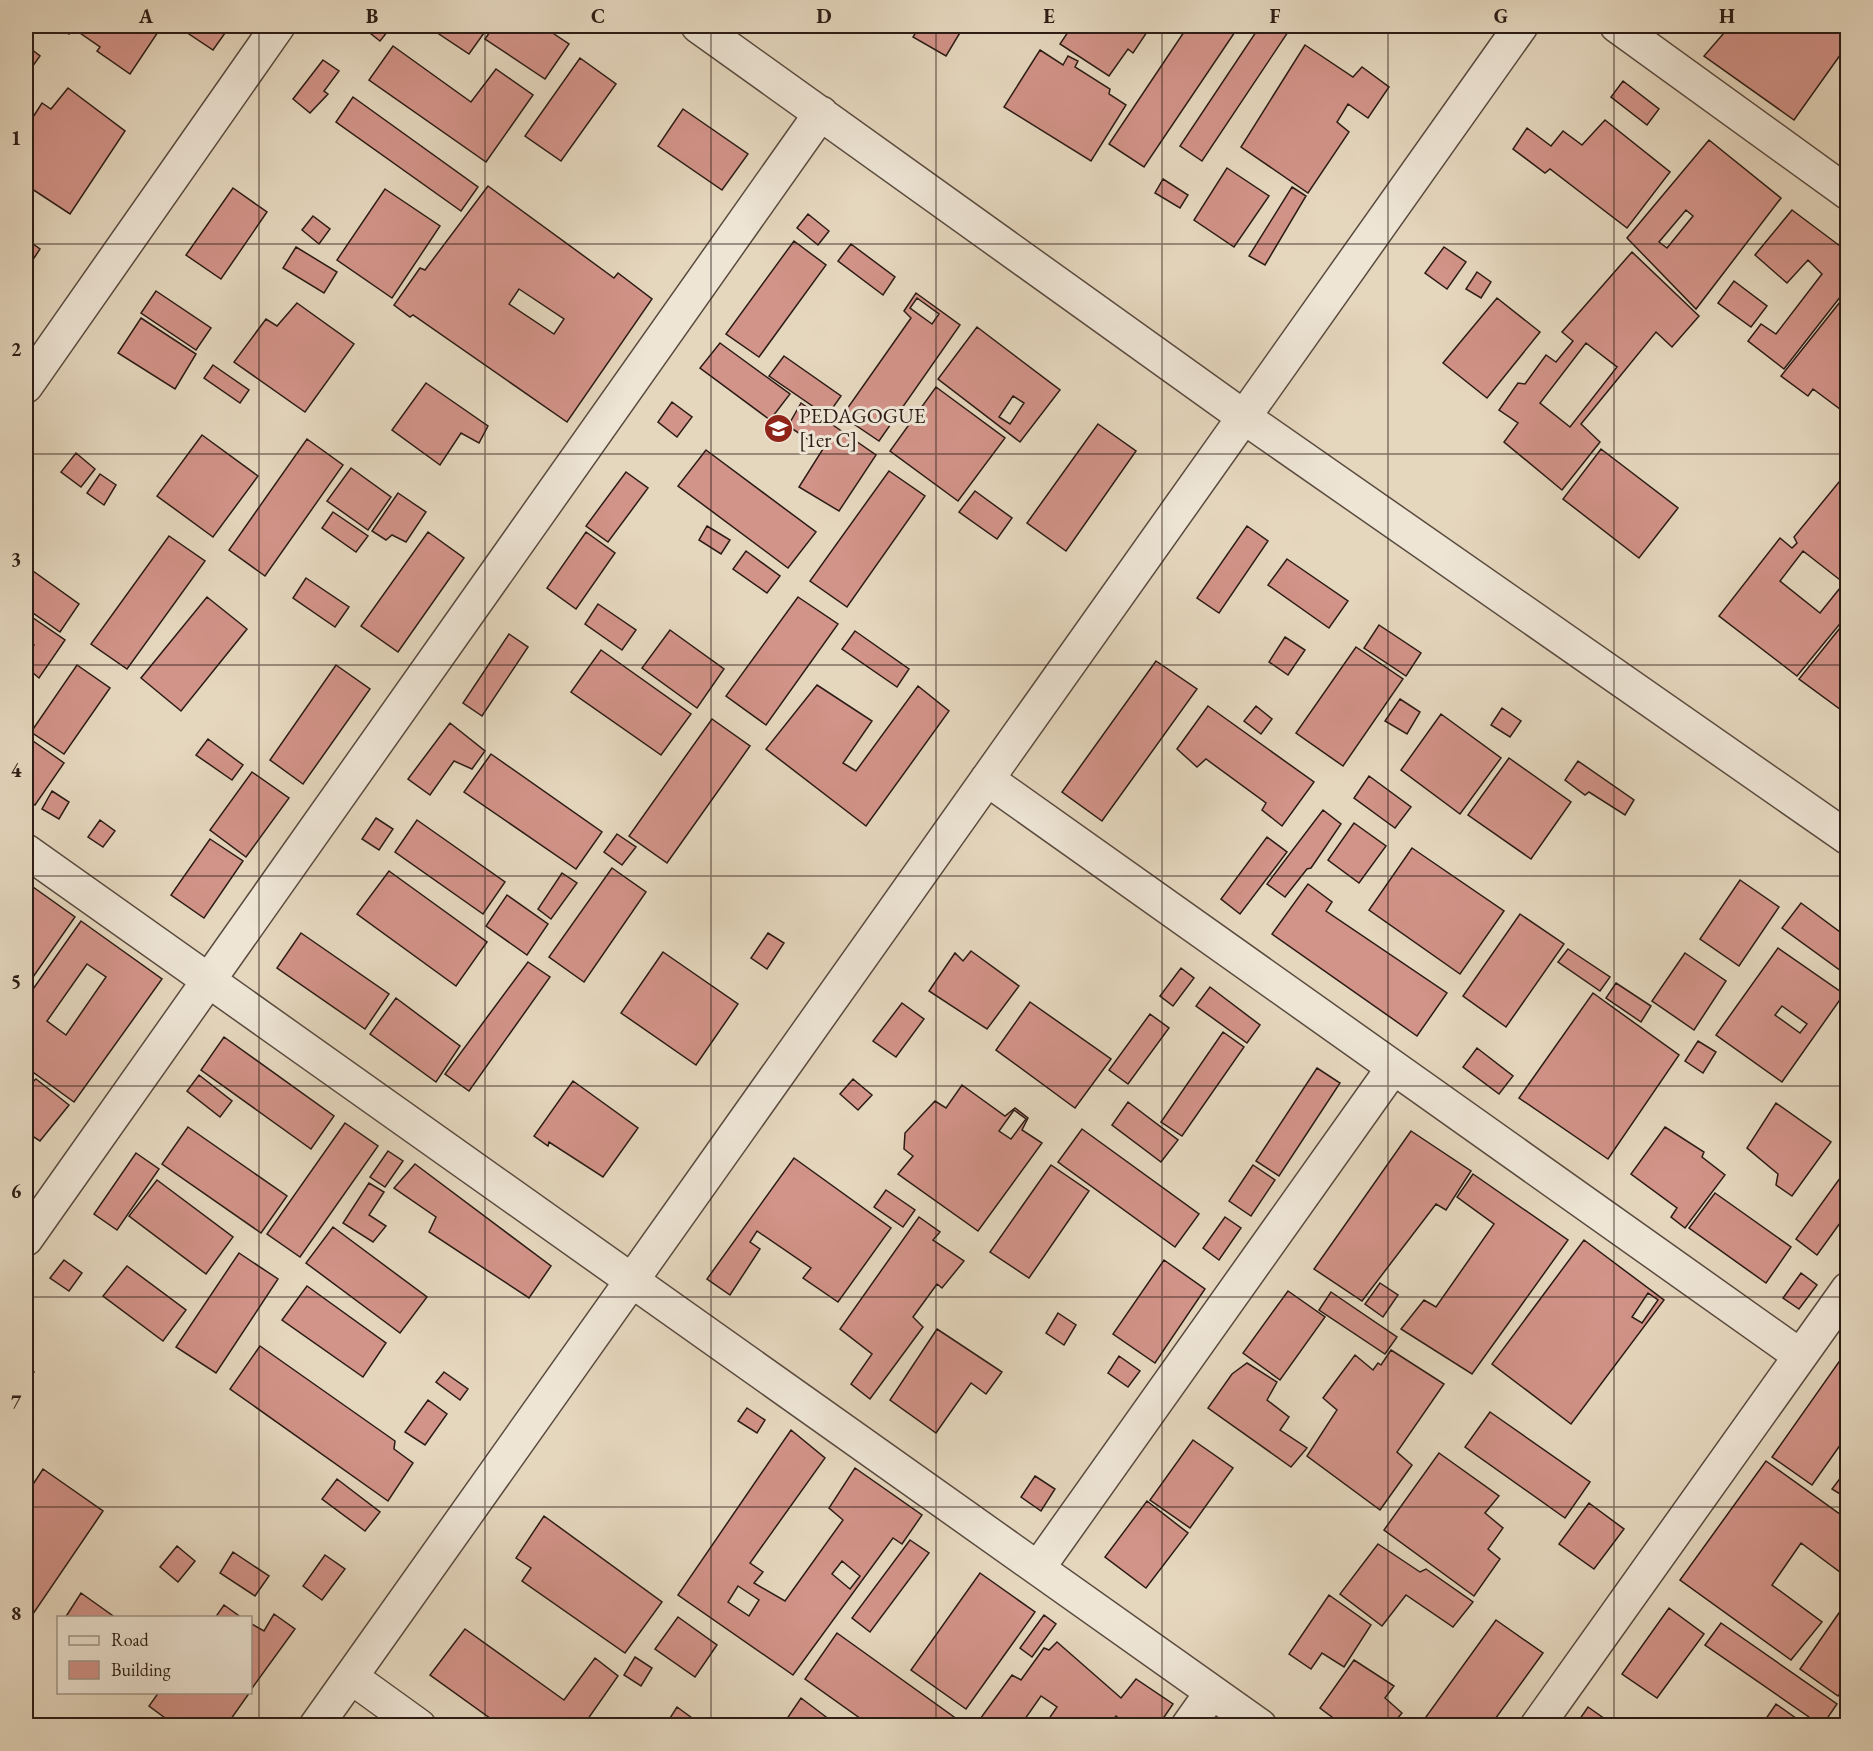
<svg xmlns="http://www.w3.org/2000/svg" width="1873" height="1751" font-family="'EB Garamond',serif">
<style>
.building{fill:#d29388;stroke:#2c1c15;stroke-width:1.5;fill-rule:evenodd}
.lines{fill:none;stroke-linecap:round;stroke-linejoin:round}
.street-casing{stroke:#5a4b3f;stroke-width:36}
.street{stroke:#eee5d5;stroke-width:33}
.grid{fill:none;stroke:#2c1c15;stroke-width:1.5;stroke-opacity:0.55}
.labels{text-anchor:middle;stroke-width:6;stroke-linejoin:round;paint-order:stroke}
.poi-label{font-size:21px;fill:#2c1c15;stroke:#eee5d5;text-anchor:start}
.neatline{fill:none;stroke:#2c1c15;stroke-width:2}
.grid-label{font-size:20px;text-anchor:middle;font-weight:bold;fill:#2c1c15}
</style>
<rect width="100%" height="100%" fill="#e5d7be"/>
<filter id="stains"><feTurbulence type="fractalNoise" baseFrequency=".00333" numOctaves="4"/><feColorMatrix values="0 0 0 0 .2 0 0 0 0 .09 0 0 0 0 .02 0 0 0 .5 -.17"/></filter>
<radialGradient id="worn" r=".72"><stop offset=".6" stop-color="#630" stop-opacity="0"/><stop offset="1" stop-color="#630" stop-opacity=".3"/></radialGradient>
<path class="building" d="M57 26H162L130 74 97 51 100 47 74 29 69 34Z
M177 26H230L213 50Z
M361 26H392L380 41Z
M427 26H489L469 54Z
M494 26H542L569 44 545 79 485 39Z
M920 26H964L946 56 913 37Z
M1072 26H1151L1133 53 1128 49 1109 76 1060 44Z
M1188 26H1239L1144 167 1109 144Z
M1260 26H1292L1202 161 1180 146Z
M1662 26H1675L1671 32Z
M1730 26H1844L1848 28V44L1794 120 1704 56Z
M26 45 40 56 30 70 26 67Z
M1305 45 1353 77 1362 67 1389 87 1368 118 1348 104 1337 122 1349 132 1308 193 1241 147Z
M393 46 471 102 496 69 533 95 486 162 369 80Z
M1040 50 1063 65 1068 56 1078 61 1075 67 1110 89 1109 94 1126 105 1091 161 1004 107Z
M580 58 616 84 561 161 525 136Z
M323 60 339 71 324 91 328 94 310 113 293 99Z
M1623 81 1659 109 1647 125 1611 97Z
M68 88 125 131 70 214 26 185V150L29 145 26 143V128L42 103 51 109Z
M353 97 478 187 461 211 336 122Z
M683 109 748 154 722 190 658 146Z
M1605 120 1670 172 1627 228 1550 169 1545 173 1513 149 1527 128 1551 146 1563 131 1582 145Z
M1709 140 1781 198 1696 309 1627 238ZM1686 210 1693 216 1667 248 1659 242Z
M1227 168 1269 196 1234 247 1194 220Z
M1163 179 1188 195 1180 208 1155 193Z
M488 186 614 278 618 273 652 299 567 422 413 315 410 317 394 305 420 268 425 270ZM519 289 564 319 554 334 509 304Z
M1292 187 1306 196 1265 265 1249 256Z
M233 188 267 212 221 279 186 255Z
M385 189 440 226 392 298 337 260Z
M1792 210 1848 252V287L1784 369 1748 341 1761 324 1776 334 1822 274 1808 260 1787 283 1755 255Z
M808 214 829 231 818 245 797 228Z
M313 216 330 229 319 244 302 230Z
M26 239 40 249 26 270Z
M794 241 826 265 759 357 726 334Z
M851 244 895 277 883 295 838 261Z
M296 247 337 272 324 293 283 268Z
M1444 247 1466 262 1447 289 1425 273Z
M1632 252 1699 316 1672 347 1656 332 1581 424 1600 442 1562 490 1504 442 1518 423 1499 410 1518 383 1525 384 1546 355 1556 362 1573 341 1562 332ZM1586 343 1617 367 1570 427 1540 403Z
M1477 272 1491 282 1481 298 1466 289Z
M1734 281 1767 306 1751 327 1718 303Z
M156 291 211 328 196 350 141 313Z
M1848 292V415L1813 389 1808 396 1781 376Z
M916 293 960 325 879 441 842 416 911 318 904 311ZM917 298 939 314 932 324 910 308Z
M1497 298 1540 332 1487 398 1443 363Z
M297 303 354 344 305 412 234 362 266 319 277 326Z
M141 318 196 354 175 389 118 353Z
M977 327 1060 390 1020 442 938 379ZM1013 396 1024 403 1010 424 999 417Z
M720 343 790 394 770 420 700 368Z
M784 356 841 396 827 416 769 376Z
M213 365 249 390 240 403 204 378Z
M426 383 488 426 479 443 461 433 440 465 392 430Z
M936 387 1005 438 958 501 890 451Z
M672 402 692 417 677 437 658 422Z
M801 403 876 455 839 511 799 487 823 449 788 426Z
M1098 424 1136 451 1066 551 1027 523Z
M202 435 258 476 213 537 157 496Z
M307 439 343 465 265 576 229 550Z
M1601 449 1678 508 1639 558 1563 499Z
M706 450 816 532 788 568 678 486Z
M76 453 95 469 81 487 61 472Z
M351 468 391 497 368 530 327 501Z
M889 471 925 496 847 607 810 581Z
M1848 471V614L1797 676 1719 616 1780 538 1792 548 1797 543 1794 537ZM1803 551 1844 583 1820 613 1780 581Z
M626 472 648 488 608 542 586 526Z
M100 474 116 485 104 505 87 493Z
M975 491 1012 518 997 539 959 512Z
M398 493 426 512 406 542 392 535 386 540 372 531Z
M333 512 368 536 356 552 322 528Z
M707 526 730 540 721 554 699 540Z
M1247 526 1268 541 1219 613 1197 598Z
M428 532 464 558 398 652 361 626Z
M586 532 615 553 576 609 547 588Z
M169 536 205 561 127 669 91 644Z
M746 551 780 576 767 593 733 569Z
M1287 559 1348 601 1329 628 1268 585Z
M26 566 79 604 60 632 26 608Z
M306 578 349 607 335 627 293 598Z
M207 597 247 629 181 711 141 678Z
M798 597 838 624 766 725 726 696Z
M598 604 636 630 622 650 585 624Z
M26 613 65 640 39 678 26 667V658L34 645 26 639Z
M1848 618V715L1799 679Z
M1379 625 1421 653 1406 676 1364 648Z
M670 630 724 669 697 708 642 668Z
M855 631 909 669 897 687 842 649Z
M509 634 528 647 482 716 463 703Z
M1285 637 1305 650 1288 675 1269 662Z
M1356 647 1403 679 1343 766 1296 733Z
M601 650 691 714 661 755 571 692Z
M1156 661 1197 689 1102 821 1062 792Z
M77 665 110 688 64 754 31 732Z
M336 665 370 689 303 784 270 760Z
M817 685 872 721 843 763 856 771 918 686 949 711 866 826 766 749Z
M1400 699 1420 712 1407 734 1385 721Z
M1208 706 1314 782 1282 826 1262 810 1266 803 1206 759 1197 767 1177 749Z
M1256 706 1272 719 1261 734 1244 721Z
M1502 708 1521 721 1510 737 1491 725Z
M1441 714 1501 758 1460 814 1401 770Z
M712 719 750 746 667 863 629 836Z
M450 723 485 751 472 769 454 761 430 795 408 779Z
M26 736 64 763 35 805 26 799Z
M208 739 243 765 232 780 196 755Z
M491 754 602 832 576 869 464 792Z
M1509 758 1571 802 1531 859 1468 815Z
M1578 761 1634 800 1625 815 1589 792 1585 795 1565 780Z
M252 772 289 798 246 857 210 830Z
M1369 776 1411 807 1395 828 1354 798Z
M52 791 69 802 59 819 42 809Z
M1323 810 1341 824 1311 868 1307 869 1285 897 1267 884Z
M376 818 393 829 379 850 362 839Z
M100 820 115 831 103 847 88 837Z
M417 820 505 882 483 914 395 852Z
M1354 823 1386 846 1359 883 1328 860Z
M617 834 636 847 622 865 604 852Z
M1267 837 1287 852 1240 914 1221 899Z
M210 839 243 861 204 918 171 895Z
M1412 848 1504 911 1460 974 1369 910Z
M612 868 646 892 584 982 549 957Z
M389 871 487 942 456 986 357 914Z
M562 873 577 883 551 919 538 909Z
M1740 880 1779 907 1739 966 1700 939Z
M26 882 75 917 26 987Z
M1308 884 1332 902 1326 911 1447 993 1417 1036 1272 934Z
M507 895 548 924 527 955 486 926Z
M1801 903 1848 938V976L1782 928Z
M1520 914 1564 944 1506 1027 1463 996Z
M81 921 162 979 74 1102 26 1067V999ZM87 964 106 977 66 1035 47 1021Z
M301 933 389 994 365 1029 277 968Z
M768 933 784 943 767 969 751 958Z
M1778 948 1844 994 1782 1082 1716 1035ZM1782 1006 1807 1024 1800 1033 1775 1015Z
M1568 949 1610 977 1600 991 1558 962Z
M971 951 1019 986 987 1029 929 991 955 953 963 961Z
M663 952 738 1004 696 1065 621 1013Z
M1685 953 1726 981 1694 1030 1652 1001Z
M528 962 550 977 469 1091 445 1074Z
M1181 968 1194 978 1173 1006 1160 996Z
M1616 983 1651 1006 1641 1022 1606 998Z
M1210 987 1260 1025 1247 1043 1196 1006Z
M1593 993 1679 1055 1608 1159 1519 1098Z
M396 998 460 1046 436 1082 370 1034Z
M1030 1002 1111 1059 1075 1108 996 1050Z
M902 1003 924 1019 896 1057 873 1041Z
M1150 1014 1169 1028 1128 1084 1109 1070Z
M1223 1032 1244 1047 1182 1136 1161 1122Z
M224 1037 334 1116 311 1149 201 1070Z
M1698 1041 1716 1052 1703 1073 1685 1061Z
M1477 1048 1513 1076 1499 1094 1463 1067Z
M1317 1068 1340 1083 1279 1176 1256 1161Z
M199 1075 232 1101 220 1117 187 1091Z
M36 1079 69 1105 40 1141 26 1132V1083L29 1085Z
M853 1079 872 1095 858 1110 840 1094Z
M573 1081 638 1128 603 1177 549 1142 548 1146 534 1136Z
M962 1085 1005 1116 1015 1108 1028 1118 1022 1130 1042 1143 978 1231 898 1174 913 1156 904 1149 905 1133 935 1101 946 1108ZM1014 1110 1026 1119 1011 1139 999 1131Z
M1128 1102 1178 1140 1161 1162 1112 1125Z
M1776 1103 1831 1142 1792 1196 1776 1185 1778 1174 1747 1148Z
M345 1123 378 1146 300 1257 267 1234Z
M188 1127 287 1196 261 1233 162 1164Z
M1665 1127 1704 1152 1702 1157 1725 1175 1685 1228 1671 1217 1677 1208 1631 1174Z
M1082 1129 1199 1214 1175 1247 1058 1162Z
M1411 1131 1471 1171 1446 1210 1436 1204 1362 1301 1314 1269Z
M388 1151 403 1161 385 1187 370 1177Z
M136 1153 159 1169 117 1230 94 1214Z
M794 1158 891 1228 838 1302 803 1278 811 1268 757 1231 750 1242 760 1249 730 1295 707 1279Z
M415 1164 551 1266 529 1298 429 1232 436 1217 394 1188Z
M1051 1165 1089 1191 1029 1278 990 1252Z
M1253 1165 1275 1180 1251 1216 1229 1201Z
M1848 1167V1212L1817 1255 1796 1239Z
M1473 1174 1568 1240 1472 1374 1401 1329 1424 1300 1436 1307 1494 1224 1457 1197Z
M157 1180 233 1237 206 1274 129 1216Z
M369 1183 384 1192 369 1215 386 1226 373 1242 343 1223Z
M886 1190 915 1210 903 1227 874 1207Z
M1715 1193 1791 1247 1766 1283 1689 1228Z
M919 1217 940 1232 933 1240 964 1261 942 1288 937 1284 913 1317 923 1327 870 1399 851 1384 872 1354 840 1329Z
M1225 1217 1241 1228 1219 1260 1203 1248Z
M333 1227 427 1297 400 1333 306 1263Z
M1584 1240 1664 1300 1571 1424 1492 1364ZM1648 1293 1658 1300 1642 1323 1632 1317Z
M239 1253 278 1279 216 1373 176 1347Z
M64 1260 82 1273 69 1291 50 1278Z
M1164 1260 1205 1289 1155 1363 1113 1334Z
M127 1266 186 1310 163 1341 103 1296Z
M1801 1273 1817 1285 1799 1309 1783 1298Z
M1380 1283 1398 1295 1383 1317 1365 1304Z
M307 1286 386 1343 363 1377 282 1320Z
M1288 1291 1325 1317 1280 1380 1243 1353Z
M1331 1292 1397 1337 1385 1354 1319 1310Z
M1058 1313 1076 1325 1064 1345 1046 1333Z
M937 1329 1002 1372 986 1394 971 1383 936 1433 890 1400Z
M260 1346 395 1441 394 1449 413 1463 388 1501 230 1389Z
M1848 1349V1434L1812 1485 1772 1457Z
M1391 1350 1444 1384 1397 1452 1412 1465 1380 1510 1307 1456 1337 1410 1323 1398 1355 1355 1373 1370 1378 1363 1381 1365Z
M1119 1356 1140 1371 1128 1387 1108 1373Z
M1247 1363 1277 1382 1267 1400 1289 1417 1280 1430 1307 1448 1291 1467 1208 1408 1232 1374Z
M26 1366 34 1372 26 1384Z
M444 1372 468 1389 460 1400 436 1382Z
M428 1400 447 1414 425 1445 405 1432Z
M747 1408 765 1420 757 1433 738 1421Z
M1490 1412 1590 1482 1565 1518 1465 1447Z
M791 1430 825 1458 750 1563 763 1572 754 1583 785 1601 843 1520 829 1508 855 1468 922 1515 902 1544 893 1538 793 1675 678 1595ZM842 1561 860 1576 850 1589 832 1574ZM738 1586 759 1600 749 1616 728 1602Z
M1193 1440 1233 1468 1190 1528 1150 1500Z
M1439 1453 1499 1496 1485 1513 1503 1528 1488 1549 1500 1559 1474 1596 1384 1530Z
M1766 1461 1848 1520V1578L1801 1543 1772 1585 1822 1622 1791 1660 1680 1580Z
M1848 1468V1499L1832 1489Z
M43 1469 103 1511 33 1614 26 1608V1495Z
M1035 1476 1055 1489 1041 1511 1021 1497Z
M337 1479 380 1512 365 1531 322 1499Z
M1147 1501 1188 1533 1146 1588 1105 1557Z
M1589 1503 1624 1529 1594 1569 1559 1544Z
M544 1516 662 1602 625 1653 522 1581 531 1568 516 1558Z
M910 1540 929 1553 870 1632 852 1618Z
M1378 1544 1420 1572 1426 1569 1473 1602 1453 1627 1406 1595 1382 1626 1340 1594Z
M177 1546 195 1561 178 1582 160 1567Z
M233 1552 269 1576 255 1596 220 1573Z
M325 1555 345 1569 322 1600 303 1586Z
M980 1573 1035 1612 966 1709 911 1670Z
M81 1593 116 1618H65Z
M1329 1595 1371 1625 1344 1667 1322 1653 1311 1669 1289 1654Z
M1848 1600V1684L1838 1696 1800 1669Z
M224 1605 242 1618H215Z
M1669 1608 1704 1634 1657 1698 1622 1674Z
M274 1614 295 1629 250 1691V1623L264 1631Z
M1044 1615 1056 1624 1032 1657 1020 1648Z
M678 1617 717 1645 695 1677 655 1649Z
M1496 1620 1543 1653 1490 1726H1430L1423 1721Z
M1721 1623 1837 1704 1822 1726 1705 1645Z
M465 1629 564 1700 595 1658 618 1676 583 1726H501L430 1675Z
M837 1633 954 1717 948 1726H871L805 1679Z
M1057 1642 1121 1698 1136 1679 1173 1704 1158 1726H1128L1116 1716 1109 1726H1044L1057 1707 1041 1696 1020 1726H975L1012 1675 1021 1680 1044 1648 1049 1650Z
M635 1657 652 1668 641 1686 624 1675Z
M1354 1660 1394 1686 1385 1698 1402 1713 1391 1726H1344L1320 1708Z
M159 1692H250L226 1726H176L149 1706Z
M801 1698 838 1726H782Z
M1776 1704 1807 1726H1761Z
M677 1707 703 1726H665Z
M1588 1707 1615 1726H1575Z
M1692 1718 1701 1726H1686Z"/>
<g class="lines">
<defs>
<path id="street" d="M698 26 1241 415 1848 838
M1617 26 1848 193
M26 386 278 26
M987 779 1799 1355
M26 851 1260 1726
M26 1239 821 113
M1038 1568 1393 1068
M351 1677 419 1726
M316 1726C722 1162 1116 590 1521 26
M1188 1726 1212 1692
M1537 1726 1848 1289"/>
</defs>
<use href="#street" class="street-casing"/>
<use href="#street" class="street"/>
</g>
<path class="grid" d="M259 26V1726M485 26V1726M711 26V1726M936 26V1726M1162 26V1726M1388 26V1726M1614 26V1726M26 244H1848M26 454H1848M26 665H1848M26 876H1848M26 1086H1848M26 1297H1848M26 1507H1848"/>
<defs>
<symbol id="school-disc" viewBox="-11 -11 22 22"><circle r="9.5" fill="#8f2418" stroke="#eee5d5"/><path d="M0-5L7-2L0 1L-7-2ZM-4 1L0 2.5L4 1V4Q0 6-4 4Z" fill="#fff"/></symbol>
</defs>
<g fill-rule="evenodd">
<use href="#school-disc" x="762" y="412" width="33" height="33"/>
</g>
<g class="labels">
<g class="poi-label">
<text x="799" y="423">PEDAGOGUE<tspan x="799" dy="24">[1er C]</tspan></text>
</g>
</g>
<rect width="1873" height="1751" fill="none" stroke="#e5d7be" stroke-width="66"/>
<rect x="57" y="1616" width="195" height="78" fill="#eee5d5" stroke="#a09588" stroke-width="1.5"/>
<rect x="69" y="1636" width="30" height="9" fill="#eee5d5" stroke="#a09588" stroke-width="1.5"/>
<text x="111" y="1646" font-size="18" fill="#2c1c15">Road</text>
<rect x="69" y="1661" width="30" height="18" fill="#d29388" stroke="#a09588" stroke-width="1.5"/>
<text x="111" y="1676" font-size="18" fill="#2c1c15">Building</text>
<rect x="33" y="33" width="1807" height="1685" class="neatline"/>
<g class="grid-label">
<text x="146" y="23">A</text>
<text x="372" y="23">B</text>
<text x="598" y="23">C</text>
<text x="824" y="23">D</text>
<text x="1049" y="23">E</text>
<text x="1275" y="23">F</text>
<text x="1501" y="23">G</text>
<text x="1727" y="23">H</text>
<text x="16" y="145">1</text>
<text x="16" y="356">2</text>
<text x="16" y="566">3</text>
<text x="16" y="777">4</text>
<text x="16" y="988">5</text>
<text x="16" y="1198">6</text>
<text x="16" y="1409">7</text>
<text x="16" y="1620">8</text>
</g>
<rect width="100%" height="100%" filter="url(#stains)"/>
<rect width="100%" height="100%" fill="url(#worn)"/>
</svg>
